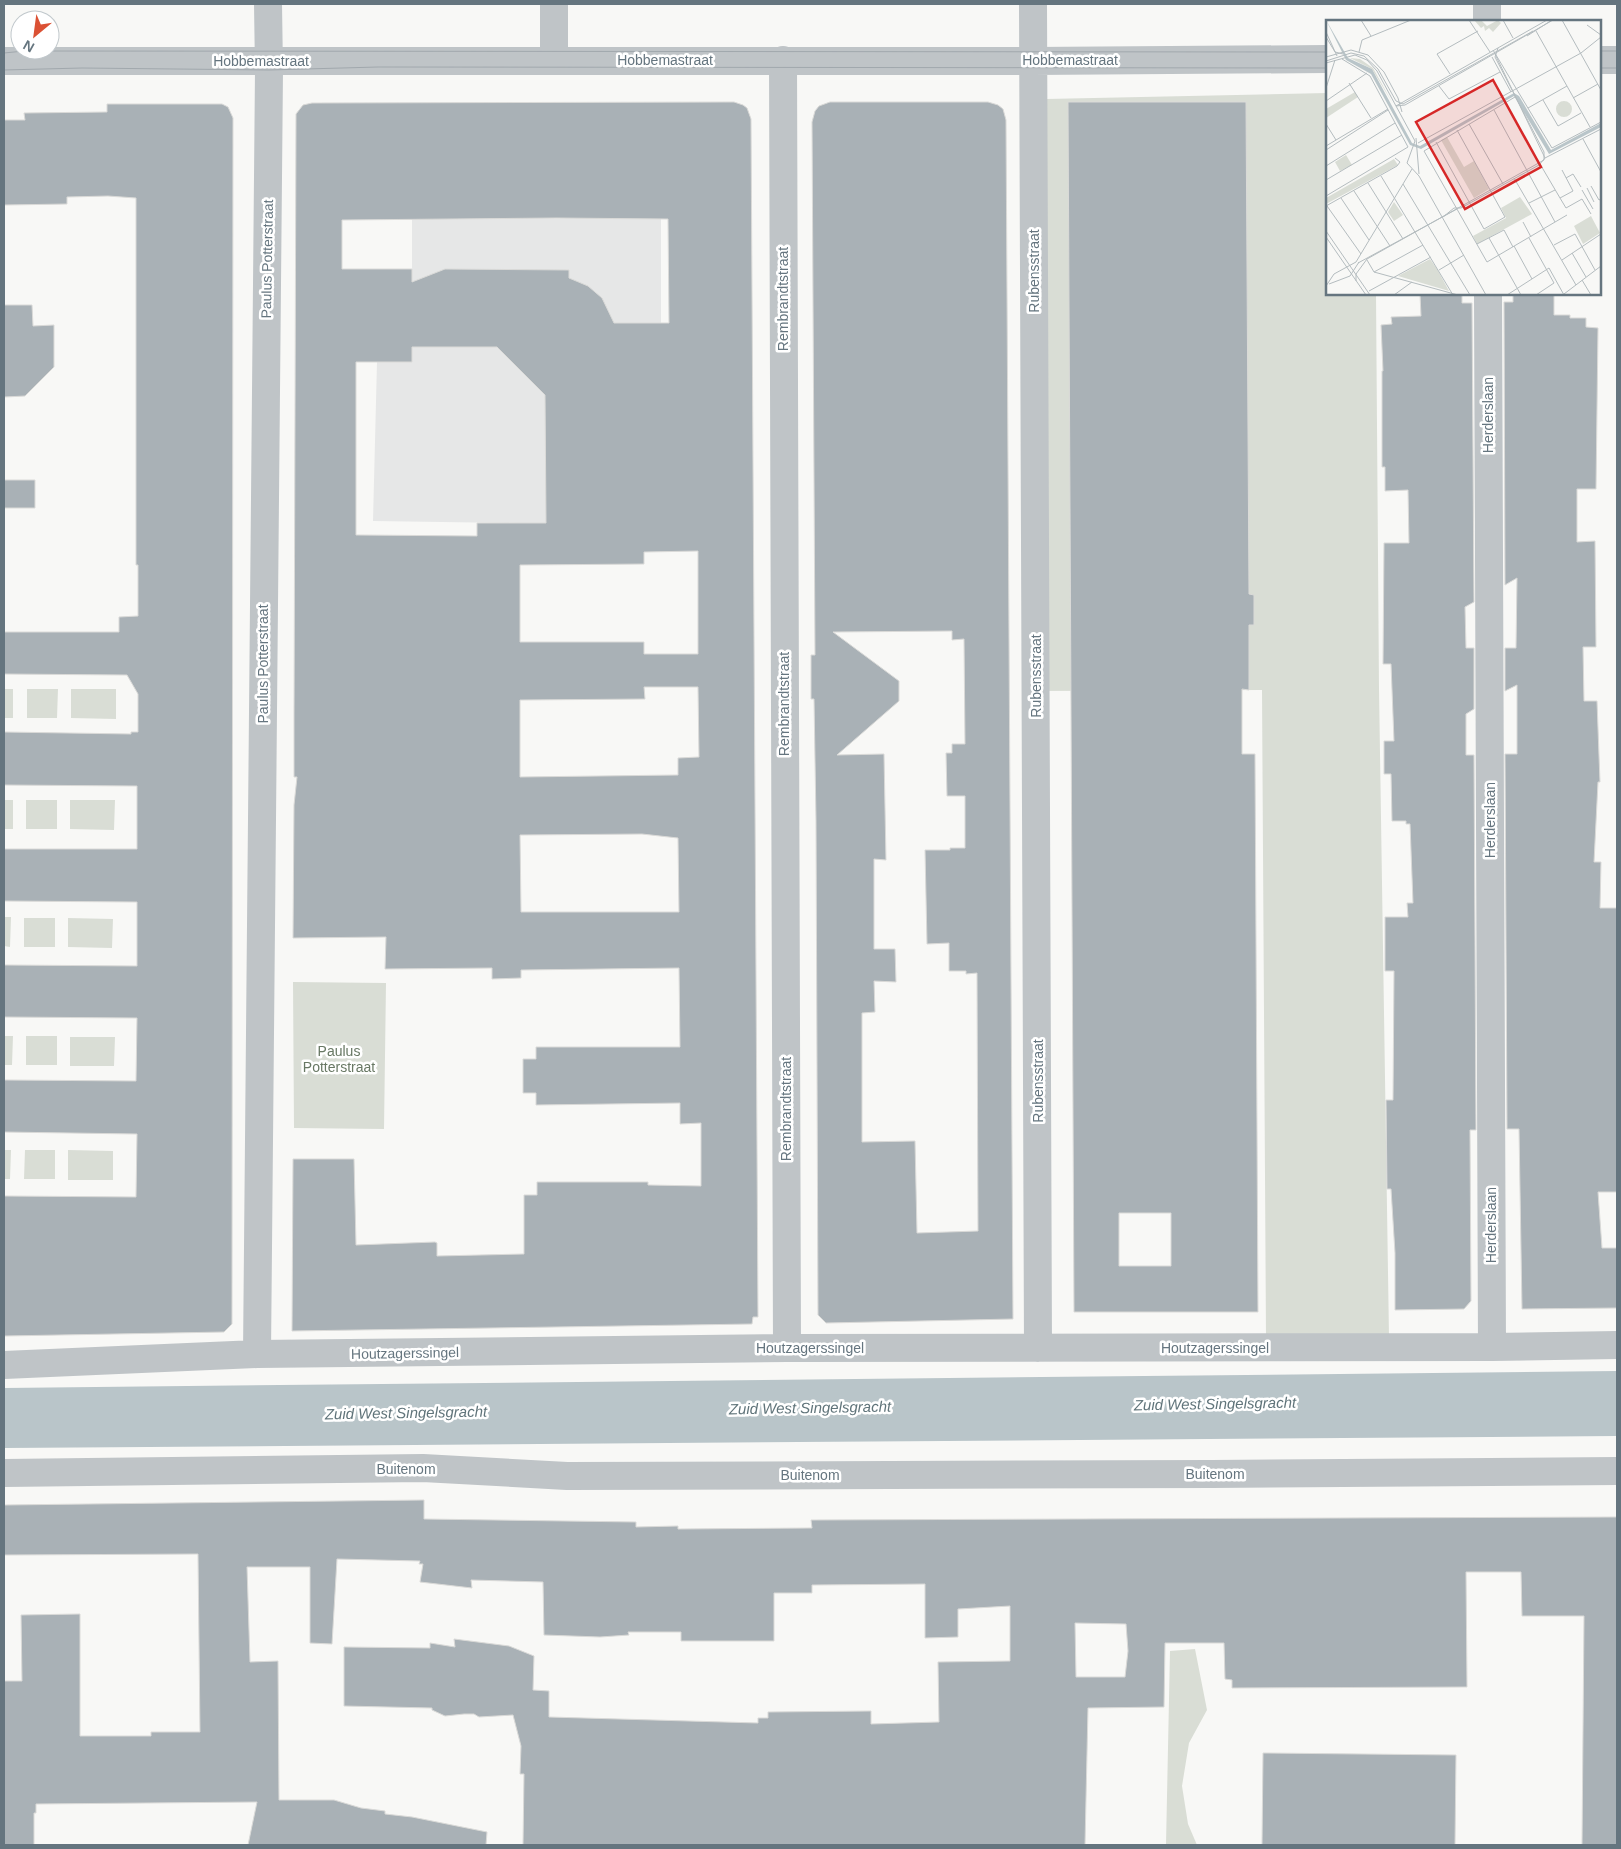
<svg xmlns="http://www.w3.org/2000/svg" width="1621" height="1849" font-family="Helvetica,sans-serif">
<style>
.built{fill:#e6e7e7}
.green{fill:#d9ddd5}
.water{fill:#b9c5c9}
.building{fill:#a9b1b6;stroke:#dadad8;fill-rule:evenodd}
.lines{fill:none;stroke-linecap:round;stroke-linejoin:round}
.minor{stroke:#bfc4c7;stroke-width:28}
.tram{stroke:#a1a8ad;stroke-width:1}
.labels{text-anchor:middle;stroke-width:5;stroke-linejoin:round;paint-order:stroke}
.street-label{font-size:14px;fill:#65757f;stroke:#fff}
.park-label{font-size:14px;fill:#687864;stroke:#fff}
.water-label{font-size:15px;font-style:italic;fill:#60747a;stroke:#fff}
.inset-road{fill:none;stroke:#b4bcbf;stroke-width:1}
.view{fill:#d62828;fill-opacity:0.15;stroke:#d62828;stroke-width:2.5}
.inset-edge{fill:none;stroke:#65757f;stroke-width:2.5}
</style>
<rect width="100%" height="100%" fill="#f8f8f6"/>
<path class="built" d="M661 218V534L519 523 373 521 377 362 412 361V219Z"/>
<path class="green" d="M1327 93V294H1376L1379 688 1389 1337H1266L1262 690 1037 691 1046 99Z
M4 689H13V718H4Z
M27 689H58L57 718H27Z
M71 689H116V719L71 718Z
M4 800H13V829H4Z
M26 800H57V829H26Z
M70 800H115L114 830 70 829Z
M4 917H11L10 947 4 946Z
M24 918H55V947H24Z
M68 918 113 919 112 948 68 947Z
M293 982 386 983 384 1129 294 1128Z
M4 1036H13L12 1065H4Z
M26 1036H57V1065H26Z
M70 1037H115L114 1066H70Z
M4 1150H11L10 1179H4Z
M25 1150H55V1179H24Z
M68 1150 113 1151V1180H68Z
M1195 1649 1207 1710 1189 1743 1182 1786 1188 1824 1197 1845H1166L1170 1651Z"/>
<path class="water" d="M1617 1371V1436L4 1448V1388Z"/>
<path class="building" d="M734 102 743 105 747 108 751 119 758 1317H753L752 1324 292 1331 293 1159H354L356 1245 435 1242 437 1243V1256L524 1254V1195H537V1182H648V1185L701 1186V1123L680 1124V1103L536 1105V1093H523V1059H536V1047H680L679 968 521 970V978L492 979V968L385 969 386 937 293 938 294 805 297 777H294V714L296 114 303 105 312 103ZM557 218 668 219 669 323H614L602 298 588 286 569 278V270L445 269 412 282V269H342V220ZM412 347H497L545 395 546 523H477V536L356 535V362H412ZM698 551V654H644V642H520V565L644 564V552ZM644 687H698L699 757 678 758V775L520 777V700L645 699ZM642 834 678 838 679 912H521L520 835Z
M830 102H988L998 105 1003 109 1006 120 1013 1319 826 1323 818 1315 816 821 814 699H811V655H815L812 122 815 111 819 106ZM952 631V640L964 639 965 744H952V753H946L947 796H965V848H950V850H925L927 944 949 943V971H966V974L977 973 978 1231 917 1233 915 1141 862 1142V1013L875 1012 874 981 896 982 895 949H874V859L886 860 884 754 837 755 899 701V681L833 632Z
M1068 102H1246L1249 594 1254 595V625H1249V690L1242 689V754H1255L1258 1312H1074ZM1119 1213H1171V1266H1119Z
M107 104H222L228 107 233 118 232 1324 224 1332 4 1336V1196L136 1197 137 1134 4 1132V1080L136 1081 137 1018 4 1017V965L137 966V902L4 901V849H137V786L4 785V732L131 734V732H138V694L127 675 4 674V632H119V617L138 616V565H136V198L108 196 67 197V204L4 205V120H25L24 113 107 112Z
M1420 294H1462V303H1472L1474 602 1465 607 1466 648H1474V709L1466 714V755H1474L1476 1130H1470L1471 1301 1464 1309 1395 1310V1253L1391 1189H1387L1386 1100H1393L1394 971H1385V917H1408L1407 903H1413L1410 824H1406V821H1392L1391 774H1384V741H1394L1391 664H1383L1384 543H1409L1408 490 1385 491V467H1382V371H1383L1381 325 1392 324 1391 317 1421 316Z
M1513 294H1554V315H1570V318H1586V327L1598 328 1596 489H1577V542L1595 541 1596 647H1583L1584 701H1597L1600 782H1598L1594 862H1601L1600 908H1617V1192H1598L1602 1248H1617V1308L1522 1309 1519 1129H1507L1505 754H1517V685L1505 691V648H1516L1517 578 1505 585 1504 302H1513Z
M4 305H32L33 326 54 325V367L25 396 4 397Z
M4 480H35V508H4Z
M424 1500V1519L636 1522V1527L678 1526V1529L812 1528 811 1520 1617 1517V1845H1582L1584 1616H1522L1521 1572H1466L1467 1687 1232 1688V1680L1225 1679 1224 1643H1165L1164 1707 1088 1708 1085 1845H523L524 1774H520L521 1746 513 1715 479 1717 474 1714H464L445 1716 432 1710V1708L344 1706V1647L430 1648V1643L455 1647 454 1639 509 1646 534 1656 533 1690 549 1691V1717L758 1723V1718H768V1712L871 1711V1724L939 1722 938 1662 1010 1661V1606L958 1609V1637L925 1638V1584L812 1585V1593H774V1641H681V1632H628L629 1635 600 1637 544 1635 543 1582 471 1580 472 1588 420 1582 423 1564H419L420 1561 337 1559 332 1644 310 1643V1567H247L250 1662 278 1661 279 1800H334L361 1808 385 1811V1814L412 1817 487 1832 486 1845H248L257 1802 36 1804V1813H34V1845H4V1681H22L21 1615 80 1614V1736H151V1732H200L198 1554 4 1555V1505ZM1075 1623 1126 1624 1128 1651 1125 1677H1076Z
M1263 1753 1456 1755 1455 1845H1262Z"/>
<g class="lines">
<path class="minor" d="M554 4V61
M1033 4 1038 1348
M1487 4V21
M783 60 787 1348
M1600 60H1617
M4 61H1033L1327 59
M1488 294 1492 1347
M257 1354 269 70 268 4
M4 1365 257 1354 787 1348 1492 1347 1617 1345
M4 1473 423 1468 567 1476 1212 1474 1617 1471"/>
<path class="tram" d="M1600 51H1617
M4 53 24 51 1327 52
M1600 68H1617
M4 70 82 68 269 70 378 67 1327 68"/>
</g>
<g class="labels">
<g class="street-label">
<text x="665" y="65">Hobbemastraat</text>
<text x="1070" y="65">Hobbemastraat</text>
<text x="261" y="66">Hobbemastraat</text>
<text transform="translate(267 259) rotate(-89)" y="5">Paulus Potterstraat</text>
<text transform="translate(1034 271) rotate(-90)" y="5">Rubensstraat</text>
<text transform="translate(783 299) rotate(-90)" y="5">Rembrandtstraat</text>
<text transform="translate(1488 415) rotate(-90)" y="5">Herderslaan</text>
<text transform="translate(263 664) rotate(-90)" y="5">Paulus Potterstraat</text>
<text transform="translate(1036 676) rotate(-90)" y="5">Rubensstraat</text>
<text transform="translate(784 704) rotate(-90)" y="5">Rembrandtstraat</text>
<text transform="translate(1490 820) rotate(-90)" y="5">Herderslaan</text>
<text transform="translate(1038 1081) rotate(-90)" y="5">Rubensstraat</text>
<text transform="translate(786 1109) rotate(-90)" y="5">Rembrandtstraat</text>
<text transform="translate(1491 1225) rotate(-90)" y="5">Herderslaan</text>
<text x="810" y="1353">Houtzagerssingel</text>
<text x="1215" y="1353">Houtzagerssingel</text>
<text transform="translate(405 1353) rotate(-1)" y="5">Houtzagerssingel</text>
<text x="406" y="1474">Buitenom</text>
<text x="1215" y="1479">Buitenom</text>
<text x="810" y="1480">Buitenom</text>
</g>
<g class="park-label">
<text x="339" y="1056">Paulus<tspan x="339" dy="16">Potterstraat</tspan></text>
</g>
<g class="water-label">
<text transform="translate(1215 1404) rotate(-1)" y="5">Zuid West Singelsgracht</text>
<text transform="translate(810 1408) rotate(-1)" y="5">Zuid West Singelsgracht</text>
<text transform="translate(406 1413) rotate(-1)" y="5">Zuid West Singelsgracht</text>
</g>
</g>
<g transform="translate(1326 20)">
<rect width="275" height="275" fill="#f8f8f6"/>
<path d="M148 0H155L161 6 172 0 175 3 167 12 163 8 159 11 158 6 155 8ZM24 38 34 39 47 48 67 84 46 49ZM29 72 32 77 0 98V89ZM230 89a8 8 0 1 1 16 0a8 8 0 1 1-16 0ZM121 117 138 147 148 141 163 169 148 178 115 120ZM20 135 26 145 14 151 9 142ZM68 139 72 145 0 184V178ZM194 177 206 194 151 224 147 216 180 198 175 188ZM68 182 77 195 68 201 62 192ZM265 196 274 213 257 224 248 206ZM104 239 111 249 123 271 72 256Z" fill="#d9ddd5"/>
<path d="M0 0 22 38 46 49 86 123 94 126 188 73 193 76 225 130 275 103V107L223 134 188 76 95 129 84 125 45 54 20 40Z" fill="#b9c5c9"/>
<path class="inset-road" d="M35 0 45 16M143 0 164 32M177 0 187 18M236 0 275 70M261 5 275 15M210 11 264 107M0 12 11 36M201 16 226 0M0 17 9 32 17 34M167 30 226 128 275 102M33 32 36 20 85 0M169 34 219 138M0 37 25 30 42 35 58 52 72 78 76 92M166 37 185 72M0 41 25 33 38 36 52 49 70 81 77 84 207 11M0 43 29 35 41 40 51 51 89 121 81 143 93 156 160 275M124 54 111 34 152 11M23 63 45 98M113 66 123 79 174 52M0 68 9 40M189 77 98 131 161 242 241 195M247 78 272 64M217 80 232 106 255 93M0 81 41 53M70 86 79 85 227 0M70 86 221 0M202 88 241 66M168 90 229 202M0 104 10 120M143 104 177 164M90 118 93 154M257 119 275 152M110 122 158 209 179 197 131 110M92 123 255 33 275 17M0 126 62 89M0 130 62 90M219 138 275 109M214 144 234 178M0 146 69 103M236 150 247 171 234 178 240 188 256 179 265 194M55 156 127 275M188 158 250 265M240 158 247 154 255 167M0 160 76 115M42 163 77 219M77 164 144 275M265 166 273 180 275 179M261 168 268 182M256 170 267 189M28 171 64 226M0 176 82 127 44 56 16 39M15 178 43 220M203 183 229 170M0 186 71 146 74 142 69 138M1 186 35 234M117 197 128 188H135L213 145 219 138M197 202 205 217M0 211 44 275M0 217 40 275M163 218 195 275M203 218 228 263M151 224 178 210 187 227M228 225 249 214 269 250M188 226 206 259M246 233 260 257M41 240 48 252 132 275M236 240 275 214M32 243 131 189M113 250 138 235M48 252 97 225M256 260 265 275M30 261V254L41 239 218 140V132L169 37 172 28M3 264 24 256 33 242M0 266 8 254 30 242 86 149M43 271 105 237M238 274 275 246M68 275 86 262M181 275 223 248 238 275M210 275 228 263"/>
<path class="view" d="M167 60 215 147 139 189 90 102Z"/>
<rect width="275" height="275" class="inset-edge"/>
</g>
<rect width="1621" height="1849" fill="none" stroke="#65757f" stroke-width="10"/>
<g transform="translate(35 35) rotate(209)"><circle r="24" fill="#ffffff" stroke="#c1c8cc"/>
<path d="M0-4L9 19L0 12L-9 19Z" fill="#db5134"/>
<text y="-8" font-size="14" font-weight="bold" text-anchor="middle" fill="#65757f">N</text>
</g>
</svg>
